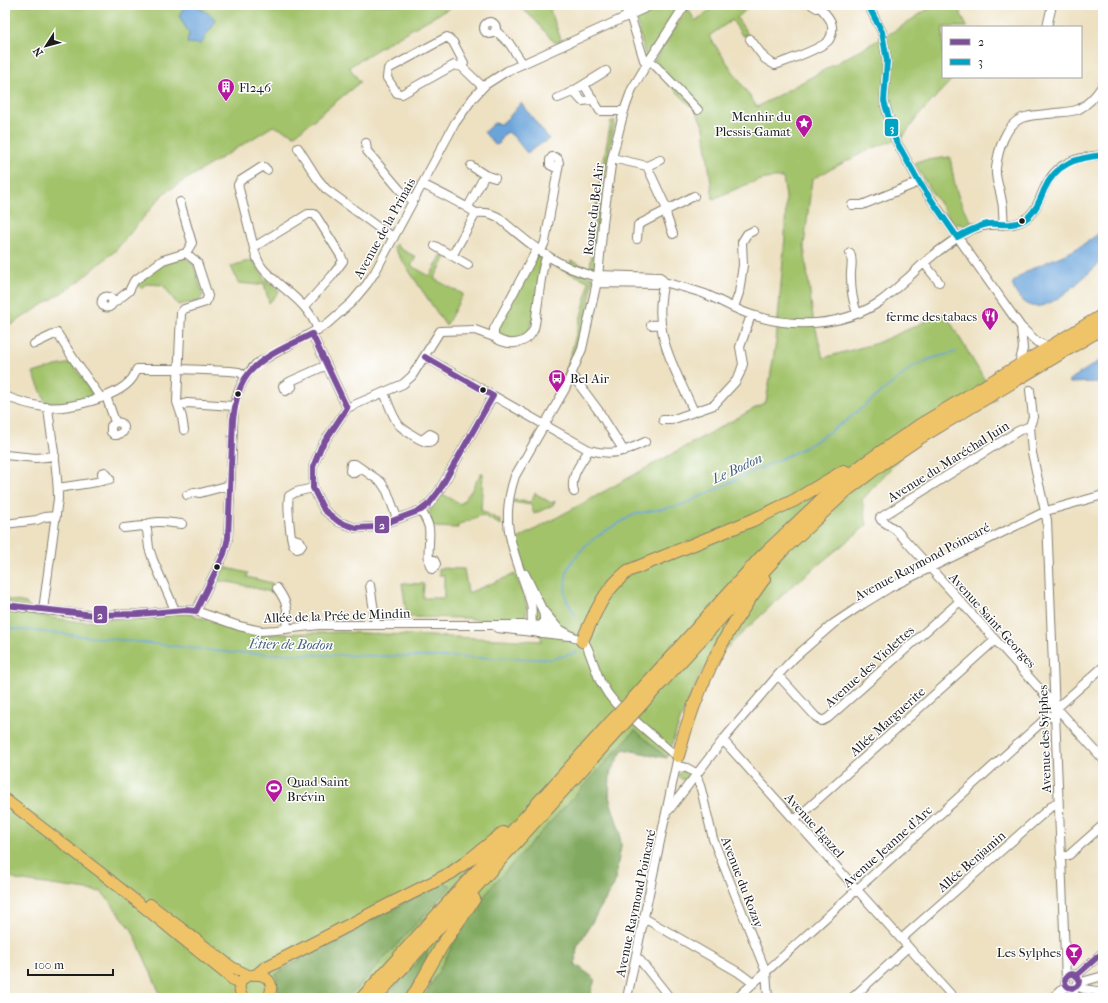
<svg xmlns="http://www.w3.org/2000/svg" width="1108" height="1003" font-family="'IM FELL French Canon',serif">
<style>
.green{fill:#a2c36b;stroke:#5f7044}
.forest{fill:#81a95f;stroke:#4e623e}
.water{fill:#6ba4da;stroke:#44607b}
.lines{fill:none;stroke-linecap:round;stroke-linejoin:round}
.stream{stroke:#6ba4da;stroke-width:1.5}
.minor-casing{stroke:#847e6f;stroke-width:10}
.major-casing{stroke:#847e6f;stroke-width:12}
.highway-casing{stroke:#847e6f;stroke-width:14}
.minor{stroke:#fff;stroke-width:8}
.major{stroke:#efc469;stroke-width:10}
.highway{stroke:#efc469;stroke-width:12}
.highway-bridge-casing{stroke:#847e6f;stroke-width:14;stroke-linecap:butt}
.highway-bridge{stroke:#efc469;stroke-width:12}
.bus-1-casing{stroke:#fff;stroke-width:9}
.bus-2-casing{stroke:#fff;stroke-width:9}
.bus-1{stroke:#7c4f9a;stroke-width:6}
.bus-2{stroke:#00a3c4;stroke-width:6}
.bus-dot{fill:#1c1c1c;stroke:#fff;stroke-width:1.5}
.labels{text-anchor:middle;stroke-width:3;stroke-linejoin:round;paint-order:stroke}
.poi-label{font-size:13px;fill:#1c1c1c;stroke:#fff;text-anchor:start}
.street-label{font-size:13px;fill:#1c1c1c;stroke:#fff}
.water-label{font-size:14px;font-style:italic;fill:#44607b;stroke:#fff}
.line-badge{stroke:#fff;stroke-width:1.5}
.badge-label{font-size:11px;text-anchor:middle;font-weight:bold;fill:#fff}
</style>
<rect width="100%" height="100%" fill="#fff"/>
<filter id="ink" filterUnits="userSpaceOnUse"><feTurbulence type="fractalNoise" baseFrequency=".025" numOctaves="2"/><feDisplacementMap in="SourceGraphic" scale="8" xChannelSelector="R" yChannelSelector="G"/><feConvolveMatrix kernelMatrix="1 2 1 2 8 2 1 2 1" color-interpolation-filters="sRGB"/></filter>
<filter id="wash" filterUnits="userSpaceOnUse"><feTurbulence type="fractalNoise" baseFrequency=".012" numOctaves="4" result="noise"/><feDisplacementMap in="SourceGraphic" scale="16" xChannelSelector="R" yChannelSelector="G"/><feGaussianBlur stdDeviation="0.9" result="paint"/><feColorMatrix in="noise" values="0 0 0 0 0 0 0 0 0 0 0 0 0 0 0 0 0 1.4 0 .05"/><feComposite in="paint" operator="in"/></filter>
<g filter="url(#wash)">
<rect width="100%" height="100%" fill="#ede1c2"/>
<path class="green" d="M5 5H455L394 39 349 67 360 82 295 135 273 126 164 193 116 250 77 283 11 325 5 317Z
M518 5H556L550 10 562 42H554L535 20Z
M663 5H681L646 59 636 18Z
M717 5H735L739 9 744 5H751L737 18 750 37 742 35 732 20 709 36 757 107 891 33 934 5H957L967 27H943V77H954L918 116 903 137 870 149 812 179 804 246 813 317 823 358 877 343 945 313 996 399 908 449 862 500 867 525 791 587 702 671 680 721 667 758 623 749 610 773 609 797 620 833 621 846 614 885 577 947 575 964 595 979 589 998H162L132 930 102 892 16 880 5 873V599L26 603 34 615 81 622 185 613 249 633 251 635 341 632 542 641 516 540 766 402 776 342 785 237 786 197 783 178C759 176 735 190 713 199L704 128 696 111 651 66 688 8 695 21Z
M611 121H615L602 190 594 271 592 272 569 265 571 261 590 268 598 191Z
M950 157C954 182 957 203 973 223L965 226 960 224H956L953 220H951L929 188 915 163 919 161Z
M396 244 399 248 416 257 411 266 430 276 442 254 446 257 434 279 463 294 446 326 393 247Z
M537 254 542 256V258L535 312 528 335 511 342 495 335Z
M183 257 193 263 203 295 199 301 178 305 163 285 146 284 141 288 137 282 163 262Z
M252 260 254 261C256 267 263 272 264 278L280 291 269 303 264 283 259 285 238 283 231 266Z
M558 264 593 277C589 309 581 343 569 373 565 381 560 389 555 397L553 396 564 376 567 368 587 294 588 281 556 267Z
M72 363 92 392V397L66 403H46L33 373 56 366Z
M481 473H483L481 510 501 521V525L482 515 458 525V528L433 527C432 523 430 518 429 514 429 509 439 499 442 494L461 504 471 491Z
M535 493 551 503 555 501 553 505 534 514 531 505 512 502V500L531 502Z
M223 567 248 573 247 577 272 583 275 593 234 583 214 580Z
M439 568 464 569 468 593 515 574C519 586 537 616 518 621H482L466 618 407 617 402 583 424 584 423 598H444V575H439Z
M683 771 691 775 687 780 681 779 678 776 679 773Z"/>
<path class="forest" d="M635 730 667 758 623 749 610 773 609 797 620 833 621 846 614 885 577 947 575 964 595 979 589 998H424L461 930 490 888Z
M444 882 451 886 348 998H280L276 974 313 951Z
M427 951V964L406 998H385Z"/>
<path class="water" d="M185 5H196C202 11 210 13 215 19L212 28 209 30 201 44 187 43 189 33 179 16Z
M521 103 549 139 527 153 513 136 508 132 502 136 499 144 495 145 484 132 494 123 501 124 509 117Z
M1103 230V261C1079 278 1032 339 1012 284 1021 270 1056 259 1072 251 1083 245 1093 238 1103 230Z
M1103 360V378L1100 382 1070 383 1068 381 1099 361Z"/>
<g class="lines">
<path class="stream" d="M576 616 567 601 565 593 566 577 568 568 577 555 588 543 605 531 635 514 682 505 806 447 843 423 914 366 933 358 956 352
M5 628 121 640 233 653 552 659 578 652"/>
</g>
</g>
<g filter="url(#ink)">
<g class="lines">
<defs>
<path id="minor" d="M620 5 630 15 644 60 647 64
M812 5 817 8 823 5
M868 5 882 32 887 61 884 101 895 139 919 182 1021 327 1037 342 1049 347
M484 28a6 6 0 1 1 12 0a6 6 0 1 1-12 0Z
M1047 27 1052 5
M495 30 509 43 523 64
M447 37 453 42 464 63 462 67 454 65 402 94 397 93 387 78 388 69Z
M750 39 765 59 775 65C786 61 823 48 829 40 832 35 833 28 831 22 829 17 824 12 820 7
M650 60 698 110
M462 67 483 87
M584 85 600 111H624
M573 91 582 101 593 100
M558 98 570 93 606 71
M366 143 367 151 400 190 413 201
M298 148 317 178 326 189 383 231 394 237
M612 158 647 166 666 207 667 217 673 234
M471 166 485 175 495 178
M647 166 660 160
M267 170 264 167H262L240 181 238 185 255 252C257 259 260 266 265 271 284 291 308 302 318 330
M422 184C440 193 459 202 476 213 485 212 490 213 498 217 528 243 558 269 598 277
M852 205H862L919 182
M468 207 485 175
M1003 225C1004 214 1003 203 1000 192 998 184 995 177 996 168 998 151 1005 125 1022 118 1032 114 1044 115 1055 113 1063 112 1072 112 1079 109 1089 104 1097 94 1103 85
M637 239 638 225 694 196
M435 246 468 265
M254 247 308 214H314L316 216 341 256 343 261 332 276 305 306
M537 249 494 329V337C506 346 525 346 533 331 536 324 536 316 537 309 540 291 540 272 547 255
M541 251 545 242 559 163 558 159 555 157H552L550 160V165L558 169
M850 253C854 262 850 269 851 278 851 291 853 302 857 313
M452 256 476 213
M924 263 939 282
M598 275 660 277 664 282C677 286 692 289 705 294 720 300 735 310 752 315 792 328 841 327 878 303 889 296 899 285 910 276 924 262 940 249 957 238 967 231 979 226 990 225 1005 223 1014 228 1028 217 1037 209 1039 200 1044 189 1056 162 1076 157 1103 155
M664 282C651 335 674 365 694 412
M596 283 659 284 664 282
M101.5 302a5.5 5.5 0 1 1 11 0a5.5 5.5 0 1 1-11 0Z
M112 302H115L129 291 134 281 163 260 186 253 192 243 180 202
M734 307 739 293 743 265 742 242 747 234 753 231
M651 325 660 324
M312 334 347 408
M34 344 57 333 75 361 101 398
M425 357 589 450C612 456 624 452 645 442
M1019 364 1023 349 1021 327
M572 375 598 410 624 451
M291 381 292 387 286 391 284 389 283 386 291 381 327 365
M1030 390 1033 417 1030 426 1032 453 1047 520 1066 979
M384 392C388 403 392 416 399 425 403 429 424 444 429 442 431 442 432 440 434 439V436L430 434 422 440
M5 396C17 401 31 405 44 407 66 410 116 398 131 380 134 377 135 373 137 369H179L230 371 239 372 245 376
M106 396 114 419 116 422 121 423 124 427 123 432 117 435H114L111 432V426L116 422
M493 396 439 491 429 504 421 510 376 527 356 528 339 522 324 510 313 488V467L321 447 347 408 403 384 412 376 440 331 475 330 494 337
M179 406 187 403 234 406
M663 420H671L714 405 736 381 740 373 743 364 740 347 751 315
M1030 426 1018 431 880 518 881 520 896 530 1103 759
M184 430 182 417 177 402 181 313 184 309 206 302 208 296 197 262 186 253
M5 455 36 458 55 456
M359 468 357 471 354 473 350 471 351 464H355L381 482 387 491 397 518
M58 488 97 482 110 479 105 472 102 473 103 481
M574 492C569 477 581 463 589 450
M187 495 194 492 200 493 230 485
M421 510C424 516 428 522 429 528 431 539 425 560 432 569L434 568 436 564 434 560 429 558
M5 524 37 520 44 517 56 516
M143 526C154 519 170 523 182 524
M124 528 143 526 147 530 149 548 153 560 175 610
M292 538 300 541 302 545 300 548 297 549C296 547 294 546 293 544 290 537 287 503 289 496L296 492 313 488
M525 574 542 609 558 628
M370 585 376 624
M277 588C289 605 288 610 286 629
M5 605 43 610 94 615 138 614 185 610 196 611 239 626 261 631 276 630 319 625H532L553 627 559 629 585 643 588 649 600 681 608 694 616 704 670 751 678 756 627 998
M542 609C546 619 544 624 538 633 537 631 534 628 533 626 530 620 533 611 531 604 517 555 497 529 515 476L565 389 582 349 598 277 603 223 612 158 624 111 632 89 647 64 685 5
M43 610 58 499C58 468 51 438 48 407
M196 611 224 554 228 538 234 406C238 389 244 376 256 364L327 324 352 302 367 284 375 272 455 123 473 98 485 85 507 71 652 5
M497 628 569 636
M778 675 816 717 822 721 828 718 960 601
M1055 706H1059L1103 667
M723 740 954 998
M677 766 687 768 696 773
M696 773 701 789 713 839 766 972 768 998
M669 810 723 740 778 675 794 658 833 624 863 604 889 588 1036 516 1046 511 1103 495
M795 820 995 640
M1060 858 1069 855 1103 825
M644 918 738 972 753 983
M901 939 1054 804 1058 803
M636 957 639 959 670 998
M1065 981a7 7 0 1 1 14 0a7 7 0 1 1-14 0Z
M1076 976 1103 952
M1078 983 1103 976
M1076 986 1084 989 1103 992
M737 998 1043 721 1050 716 1054 715
M852 998 908 947
M1052 998 1060 991 1068 987
M1073 998 1075 987"/>
<path id="major" d="M5 799 104 875 227 975 240 986
M150 904 232 967 248 975
M243 998C225 968 285 966 268 998"/>
<path id="highway" d="M582 641C596 612 602 592 628 571L753 520 795 500 844 471
M631 701 761 557 838 484 865 463 920 425 1103 315
M638 708 783 550 846 491 883 463 921 437 1103 328
M678 756C696 688 722 635 764 579
M258 974 265 968 451 873 469 860 503 833
M362 998 610 723
M375 998 617 731
M412 998 443 944 474 899"/>
</defs>
<use href="#minor" class="minor-casing"/>
<use href="#major" class="major-casing"/>
<use href="#highway" class="highway-casing"/>
<use href="#minor" class="minor"/>
<use href="#major" class="major"/>
<use href="#highway" class="highway"/>
<defs>
<path id="highway-bridge" d="M610 723 631 701
M617 731 638 708"/>
</defs>
<use href="#highway-bridge" class="highway-bridge-casing"/>
<use href="#highway-bridge" class="highway-bridge"/>
<defs>
<path id="bus-1" d="M312 334 347 408
M425 357 493 396
M347 408 321 447 313 467V488L324 510 339 522 356 528 376 527 421 510 429 504 439 491 493 396
M5 605 94 615 138 614 185 610 196 611
M196 611 224 554 228 538 233 419C235 408 236 396 241 386 253 358 287 347 312 334
M1065 981a7 7 0 1 1 14 0a7 7 0 1 1-14 0Z
M1076 976 1103 952"/>
<path id="bus-2" d="M868 5 882 32 887 61 884 101 895 139 919 182 957 237
M957 237C967 232 977 226 988 224 1000 223 1012 227 1024 220 1035 213 1039 202 1044 190 1056 163 1076 158 1103 155"/>
</defs>
<use href="#bus-1" class="bus-1-casing"/>
<use href="#bus-2" class="bus-2-casing"/>
<use href="#bus-1" class="bus-1"/>
<use href="#bus-2" class="bus-2"/>
</g>
</g>
<defs>
<symbol id="building-pin" viewBox="-11 -11 22 30"><path d="M0 17L-7.5 6A9.5 9.5 0 1 1 7.5 6Z" fill="#b5179e" stroke="#fff"/><path d="M-4-6H4V6H1V3H-1V6H-4ZM-2.5-4.3h1.7v1.8h-1.7ZM.8-4.3h1.7v1.8H.8ZM-2.5-1h1.7V.8h-1.7ZM.8-1h1.7V.8H.8Z" fill="#fff"/></symbol>
<symbol id="sight-pin" viewBox="-11 -11 22 30"><path d="M0 17L-7.5 6A9.5 9.5 0 1 1 7.5 6Z" fill="#b5179e" stroke="#fff"/><path d="M0-6L1.8-2.2L6-1.7L2.9 1.2L3.7 5.4L0 3.3L-3.7 5.4L-2.9 1.2L-6-1.7L-1.8-2.2Z" fill="#fff"/></symbol>
<symbol id="restaurant-pin" viewBox="-11 -11 22 30"><path d="M0 17L-7.5 6A9.5 9.5 0 1 1 7.5 6Z" fill="#b5179e" stroke="#fff"/><path d="M-5-6h1v4h1v-4h1v4h1v-4h1v5L-1.5 .5V6h-2V.5L-5-1ZM5-6V6H3V1.5H1.5Q1.5-4 5-6Z" fill="#fff"/></symbol>
<symbol id="bus-pin" viewBox="-11 -11 22 30"><path d="M0 17L-7.5 6A9.5 9.5 0 1 1 7.5 6Z" fill="#b5179e" stroke="#fff"/><path d="M-5-6H5V4H4V6H2V4H-2V6H-4V4H-5ZM-3.5-4V0h7V-4ZM-3.5 1.2v1.5H-2V1.2ZM2 1.2v1.5H3.5V1.2Z" fill="#fff"/></symbol>
<symbol id="stadium-pin" viewBox="-11 -11 22 30"><path d="M0 17L-7.5 6A9.5 9.5 0 1 1 7.5 6Z" fill="#b5179e" stroke="#fff"/><path d="M0-5a6.5 5 0 1 0 0 10a6.5 5 0 1 0 0-10ZM-3.5-1.8h7v3.6h-7Z" fill="#fff"/></symbol>
<symbol id="bar-pin" viewBox="-11 -11 22 30"><path d="M0 17L-7.5 6A9.5 9.5 0 1 1 7.5 6Z" fill="#b5179e" stroke="#fff"/><path d="M-6-5H6L.8 .8V4.5H3.5V6h-7V4.5H-.8V.8Z" fill="#fff"/></symbol>
</defs>
<g fill-rule="evenodd">
<use href="#building-pin" x="216" y="77" width="20" height="27"/>
<use href="#sight-pin" x="794" y="113" width="20" height="27"/>
<use href="#restaurant-pin" x="980" y="306" width="20" height="27"/>
<use href="#bus-pin" x="547" y="368" width="20" height="27"/>
<use href="#stadium-pin" x="264" y="778" width="20" height="27"/>
<use href="#bar-pin" x="1064" y="942" width="20" height="27"/>
</g>
<g class="bus-dot">
<circle cx="1022" cy="221" r="3.5"/>
<circle cx="483" cy="390" r="3.5"/>
<circle cx="238" cy="394" r="3.5"/>
<circle cx="217" cy="567" r="3.5"/>
</g>
<g class="labels">
<g class="poi-label">
<text x="239" y="92">Fl246</text>
<text x="791" y="121" text-anchor="end">Menhir du<tspan x="791" dy="15">Plessis-Gamat</tspan></text>
<text x="977" y="321" text-anchor="end">ferme des tabacs</text>
<text x="570" y="383">Bel Air</text>
<text x="287" y="786">Quad Saint<tspan x="287" dy="15">Brévin</tspan></text>
<text x="1061" y="957" text-anchor="end">Les Sylphes</text>
</g>
<g class="street-label">
<text transform="translate(593 209) rotate(-83)" y="5">Route du Bel Air</text>
<text transform="translate(384 228) rotate(-61)" y="5">Avenue de la Prinais</text>
<text transform="translate(948 461) rotate(-32)" y="5">Avenue du Maréchal Juin</text>
<text transform="translate(922 561) rotate(-28)" y="5">Avenue Raymond Poincaré</text>
<text transform="translate(337 615) rotate(-2)" y="5">Allée de la Prée de Mindin</text>
<text transform="translate(993 620) rotate(48)" y="5">Avenue Saint-Georges</text>
<text transform="translate(869 666) rotate(-42)" y="5">Avenue des Violettes</text>
<text transform="translate(887 721) rotate(-42)" y="5">Allée Marguerite</text>
<text transform="translate(1044 739) rotate(-92)" y="5">Avenue des Sylphes</text>
<text transform="translate(815 825) rotate(48)" y="5">Avenue Egazel</text>
<text transform="translate(887 846) rotate(-42)" y="5">Avenue Jeanne d'Arc</text>
<text transform="translate(971 861) rotate(-41)" y="5">Allée Benjamin</text>
<text transform="translate(743 882) rotate(69)" y="5">Avenue du Rozay</text>
<text transform="translate(635 903) rotate(-78)" y="5">Avenue Raymond Poincaré</text>
</g>
<g class="water-label">
<text transform="translate(737 468) rotate(-25)" y="5">Le Bodon</text>
<text transform="translate(291 644) rotate(1)" y="5">Étier de Bodon</text>
</g>
</g>
<g class="line-badge">
<rect x="884" y="118" width="15" height="19" rx="4" fill="#00a3c4"/>
<rect x="374" y="515" width="16" height="19" rx="4" fill="#7c4f9a"/>
<rect x="93" y="605" width="15" height="19" rx="4" fill="#7c4f9a"/>
</g>
<g class="badge-label">
<text x="892" y="132">3</text>
<text x="382" y="529">2</text>
<text x="100" y="619">2</text>
</g>
<rect width="1108" height="1003" fill="none" stroke="#fff" stroke-width="20"/>
<rect x="942" y="26" width="140" height="52" fill="#ffffff" stroke="#a4a4a4"/>
<rect x="950" y="39" width="20" height="6" fill="#7c4f9a" stroke="#a4a4a4"/>
<text x="978" y="46" font-size="12" fill="#1c1c1c">2</text>
<rect x="950" y="59" width="20" height="6" fill="#00a3c4" stroke="#a4a4a4"/>
<text x="978" y="66" font-size="12" fill="#1c1c1c">3</text>
<g transform="translate(46 46) rotate(234)" stroke="#ffffff" stroke-width="3" paint-order="stroke">
<path d="M0-3L7 15L0 10L-7 15Z" fill="#1c1c1c"/>
<text y="-6" font-size="11" font-weight="bold" text-anchor="middle" fill="#1c1c1c">N</text>
</g>
<path d="M28 969v6h85v-6" fill="none" stroke="#1c1c1c" stroke-width="2"/>
<text x="34" y="969" font-size="12" fill="#1c1c1c" stroke="#ffffff" stroke-width="3" paint-order="stroke">100 m</text>
</svg>
